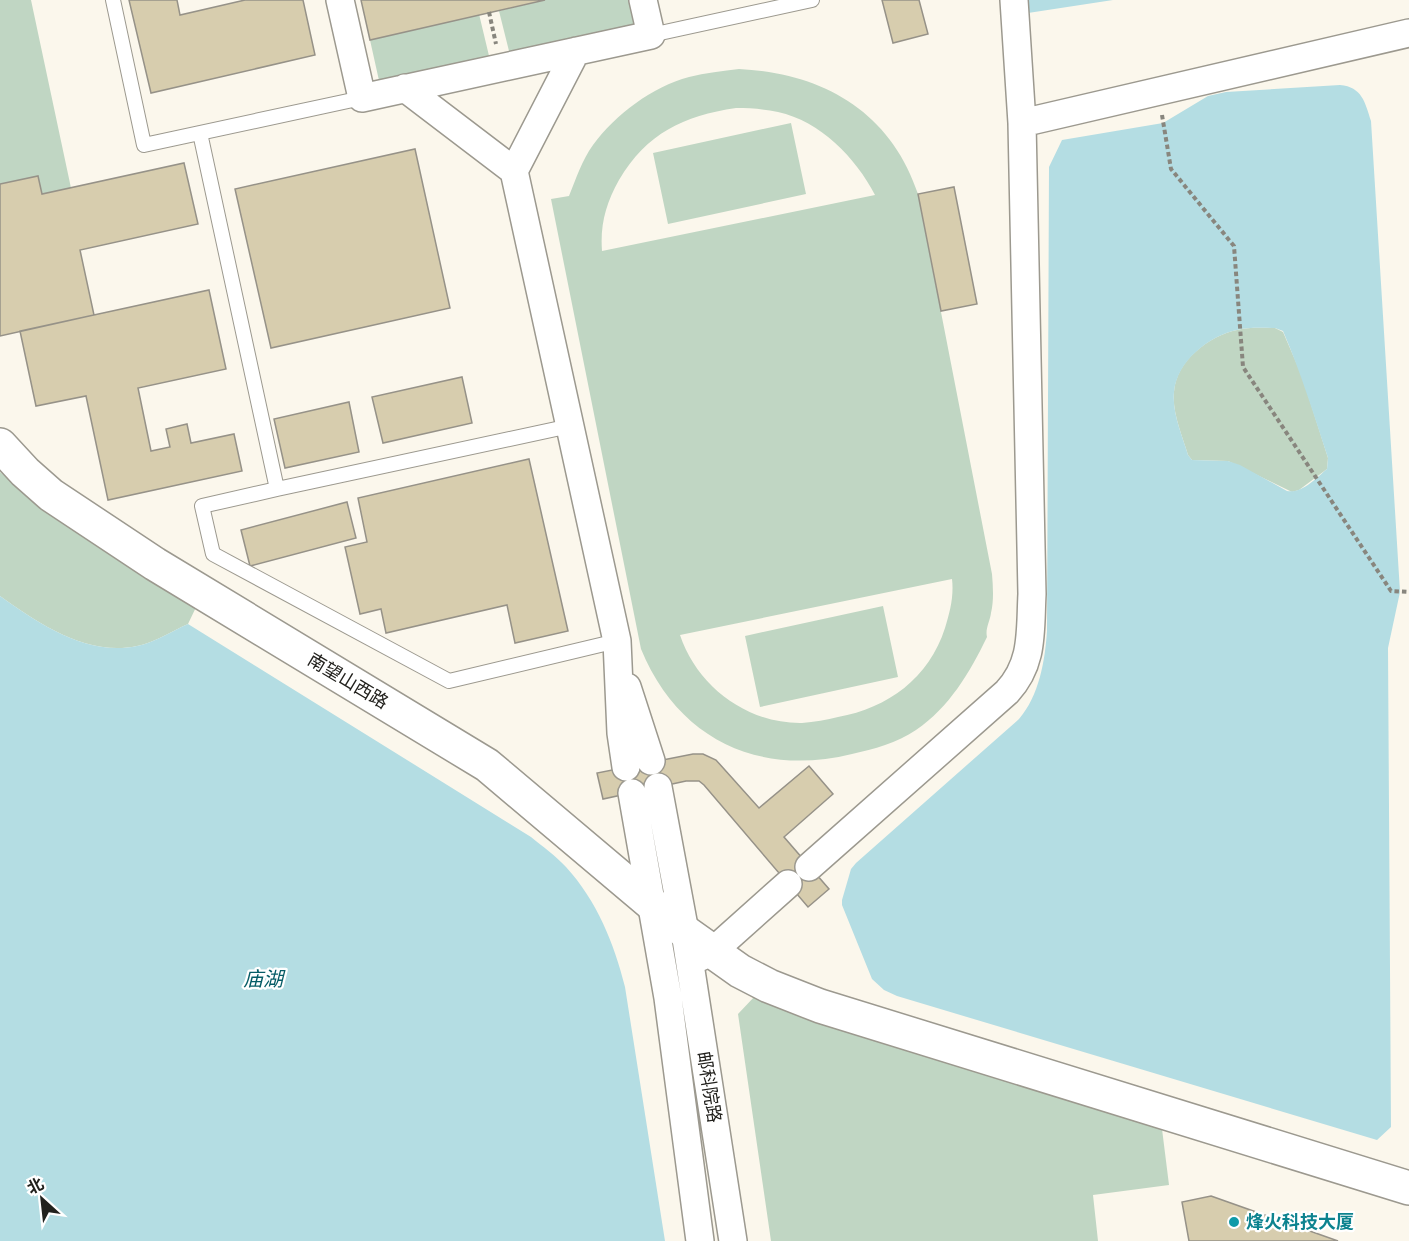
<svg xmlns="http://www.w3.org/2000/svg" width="1409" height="1241" font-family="Merriweather,'Noto Sans SC',serif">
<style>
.green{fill:#c0d6c3;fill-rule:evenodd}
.water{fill:#b4dde3;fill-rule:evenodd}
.building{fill:#d7cdae;stroke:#969288;stroke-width:1.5}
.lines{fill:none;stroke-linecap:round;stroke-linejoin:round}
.service-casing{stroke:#9c998f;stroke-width:16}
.minor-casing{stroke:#9c998f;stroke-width:30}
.tertiary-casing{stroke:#9c998f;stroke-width:36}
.path{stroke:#88867e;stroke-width:4;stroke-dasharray:4.5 3;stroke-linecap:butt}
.service{stroke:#fff;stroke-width:14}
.minor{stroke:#fff;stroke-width:27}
.tertiary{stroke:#fff;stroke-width:33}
.culture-dot{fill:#0f9aa8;stroke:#fff;stroke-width:2}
.labels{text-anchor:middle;stroke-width:4.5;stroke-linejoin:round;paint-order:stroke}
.street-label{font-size:18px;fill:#22211d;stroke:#fff}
.culture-label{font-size:18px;font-weight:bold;fill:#0d838f;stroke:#fff;text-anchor:start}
.water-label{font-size:20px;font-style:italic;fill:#065c66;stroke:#fff}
</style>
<rect width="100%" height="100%" fill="#fbf7ec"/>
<path class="green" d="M0 0H31L71 188 42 194 38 176 0 184Z
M545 0H633L639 25 510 55 499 11Z
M479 14 490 60 380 85 370 40Z
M739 69C823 73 891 112 918 194L992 574C993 587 994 600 991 613 990 621 985 629 987 637 970 672 949 708 916 730 897 743 874 749 852 754 758 777 678 739 641 649L551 199 569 196C576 179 582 160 593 145 616 114 652 87 689 77 705 73 723 71 739 69ZM736 108C750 108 764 109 778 112 820 121 856 158 875 195L602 251C600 225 606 203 619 180 647 133 683 116 736 108ZM952 579C954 596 950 612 945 628 929 678 888 708 838 717 827 720 814 722 802 723 747 724 697 686 680 635Z
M791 123 806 194 668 224 653 153Z
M1275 328 1283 332 1302 376 1328 458 1327 469 1299 490 1292 492 1228 461 1192 460 1188 455C1182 435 1172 413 1174 392 1176 361 1209 336 1237 330 1249 327 1262 328 1275 328Z
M0 472 41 505 199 601 188 624C172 631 154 643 137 646 87 657 38 623 0 596Z
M883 606 898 677 760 707 745 636Z
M755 996 1162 1129 1169 1185 1093 1195 1098 1241H771L738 1014Z"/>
<path class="water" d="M1027 0H1113L1028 13Z
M1340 85C1362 87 1365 102 1371 121L1400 592 1388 648 1391 1127 1377 1140 897 996 884 990 872 979 842 905V900L851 869 856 863 1019 719C1039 696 1045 661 1047 631L1049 167 1062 140 1163 123 1208 96 1226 92ZM1275 328 1283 331C1301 373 1314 415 1328 458L1327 469C1316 478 1302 494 1287 491L1240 465 1228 461 1192 460 1188 455C1182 435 1172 413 1174 392 1177 361 1209 336 1237 330 1249 327 1262 328 1275 328Z
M0 596C38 623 87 657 137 646 154 643 172 631 188 624L531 837C542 846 556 856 566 867 597 901 614 943 625 987L665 1241H0Z"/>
<path class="building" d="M129 0H177L180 15 245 0H303L315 55 151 93Z
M361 0H545L370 40Z
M882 0H919L928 34 893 43Z
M415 149 450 308 271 348 235 189Z
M184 163 198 224 80 250 94 315 0 336V184L38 176 42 194Z
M954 187 977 304 941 311 918 194Z
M209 290 226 369 138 388 151 451 170 447 166 429 187 424 191 443 234 434 242 471 108 500 86 396 36 406 20 331Z
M462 377 472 423 383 443 372 397Z
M349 402 359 452 285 468 274 419Z
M529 459 568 631 515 643 507 605 386 633 381 609 360 614 345 547 367 542 358 498Z
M347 502 356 538 250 566 241 530Z
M693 754H703L716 760 759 808 809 766 833 794 784 837 829 889 808 907 704 785 699 781H686L603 799 597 773Z
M1211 1196 1338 1241H1189L1182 1202Z"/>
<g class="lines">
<defs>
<path id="service" d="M113 0 144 145 362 98
M651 35 812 0
M200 133 277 489 570 426
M277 489 202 506 213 554 449 681 617 641"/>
<path id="minor" d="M340 0 362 98 651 35 643 0
M576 51 514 171 617 641 621 733 626 767
M405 88 514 171
M1022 123 1409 33
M627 687 651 761
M658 787 685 932 733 1241
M632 793 668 998 700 1241
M809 867 1007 692C1034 663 1030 631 1032 594L1022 123 1014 0
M694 960 713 951 788 884"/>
<path id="tertiary" d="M0 445 25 472 51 495 155 564 487 765 685 932 740 971 769 986 820 1006 1409 1188"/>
</defs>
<use href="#service" class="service-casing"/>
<use href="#minor" class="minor-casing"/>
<use href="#tertiary" class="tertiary-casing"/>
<path class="path" d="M489 12 496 44
M1162 115 1171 169 1234 246 1243 367 1391 591 1409 592"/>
<use href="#service" class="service"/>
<use href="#minor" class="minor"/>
<use href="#tertiary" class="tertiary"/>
</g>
<circle class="culture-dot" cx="1234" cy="1222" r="6"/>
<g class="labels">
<g class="street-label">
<text transform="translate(348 681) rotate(31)" y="6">南望山西路</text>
<text transform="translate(709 1087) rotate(81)" y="6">邮科院路</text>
</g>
<g class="culture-label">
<text x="1246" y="1228">烽火科技大厦</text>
</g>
<g class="water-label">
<text x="263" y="986">庙湖</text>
</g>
</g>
<g transform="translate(42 1199) rotate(333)" stroke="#ffffff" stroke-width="4.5" paint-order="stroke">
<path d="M0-4.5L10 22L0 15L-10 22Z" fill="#22211d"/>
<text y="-9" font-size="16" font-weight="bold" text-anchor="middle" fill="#22211d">北</text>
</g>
</svg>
